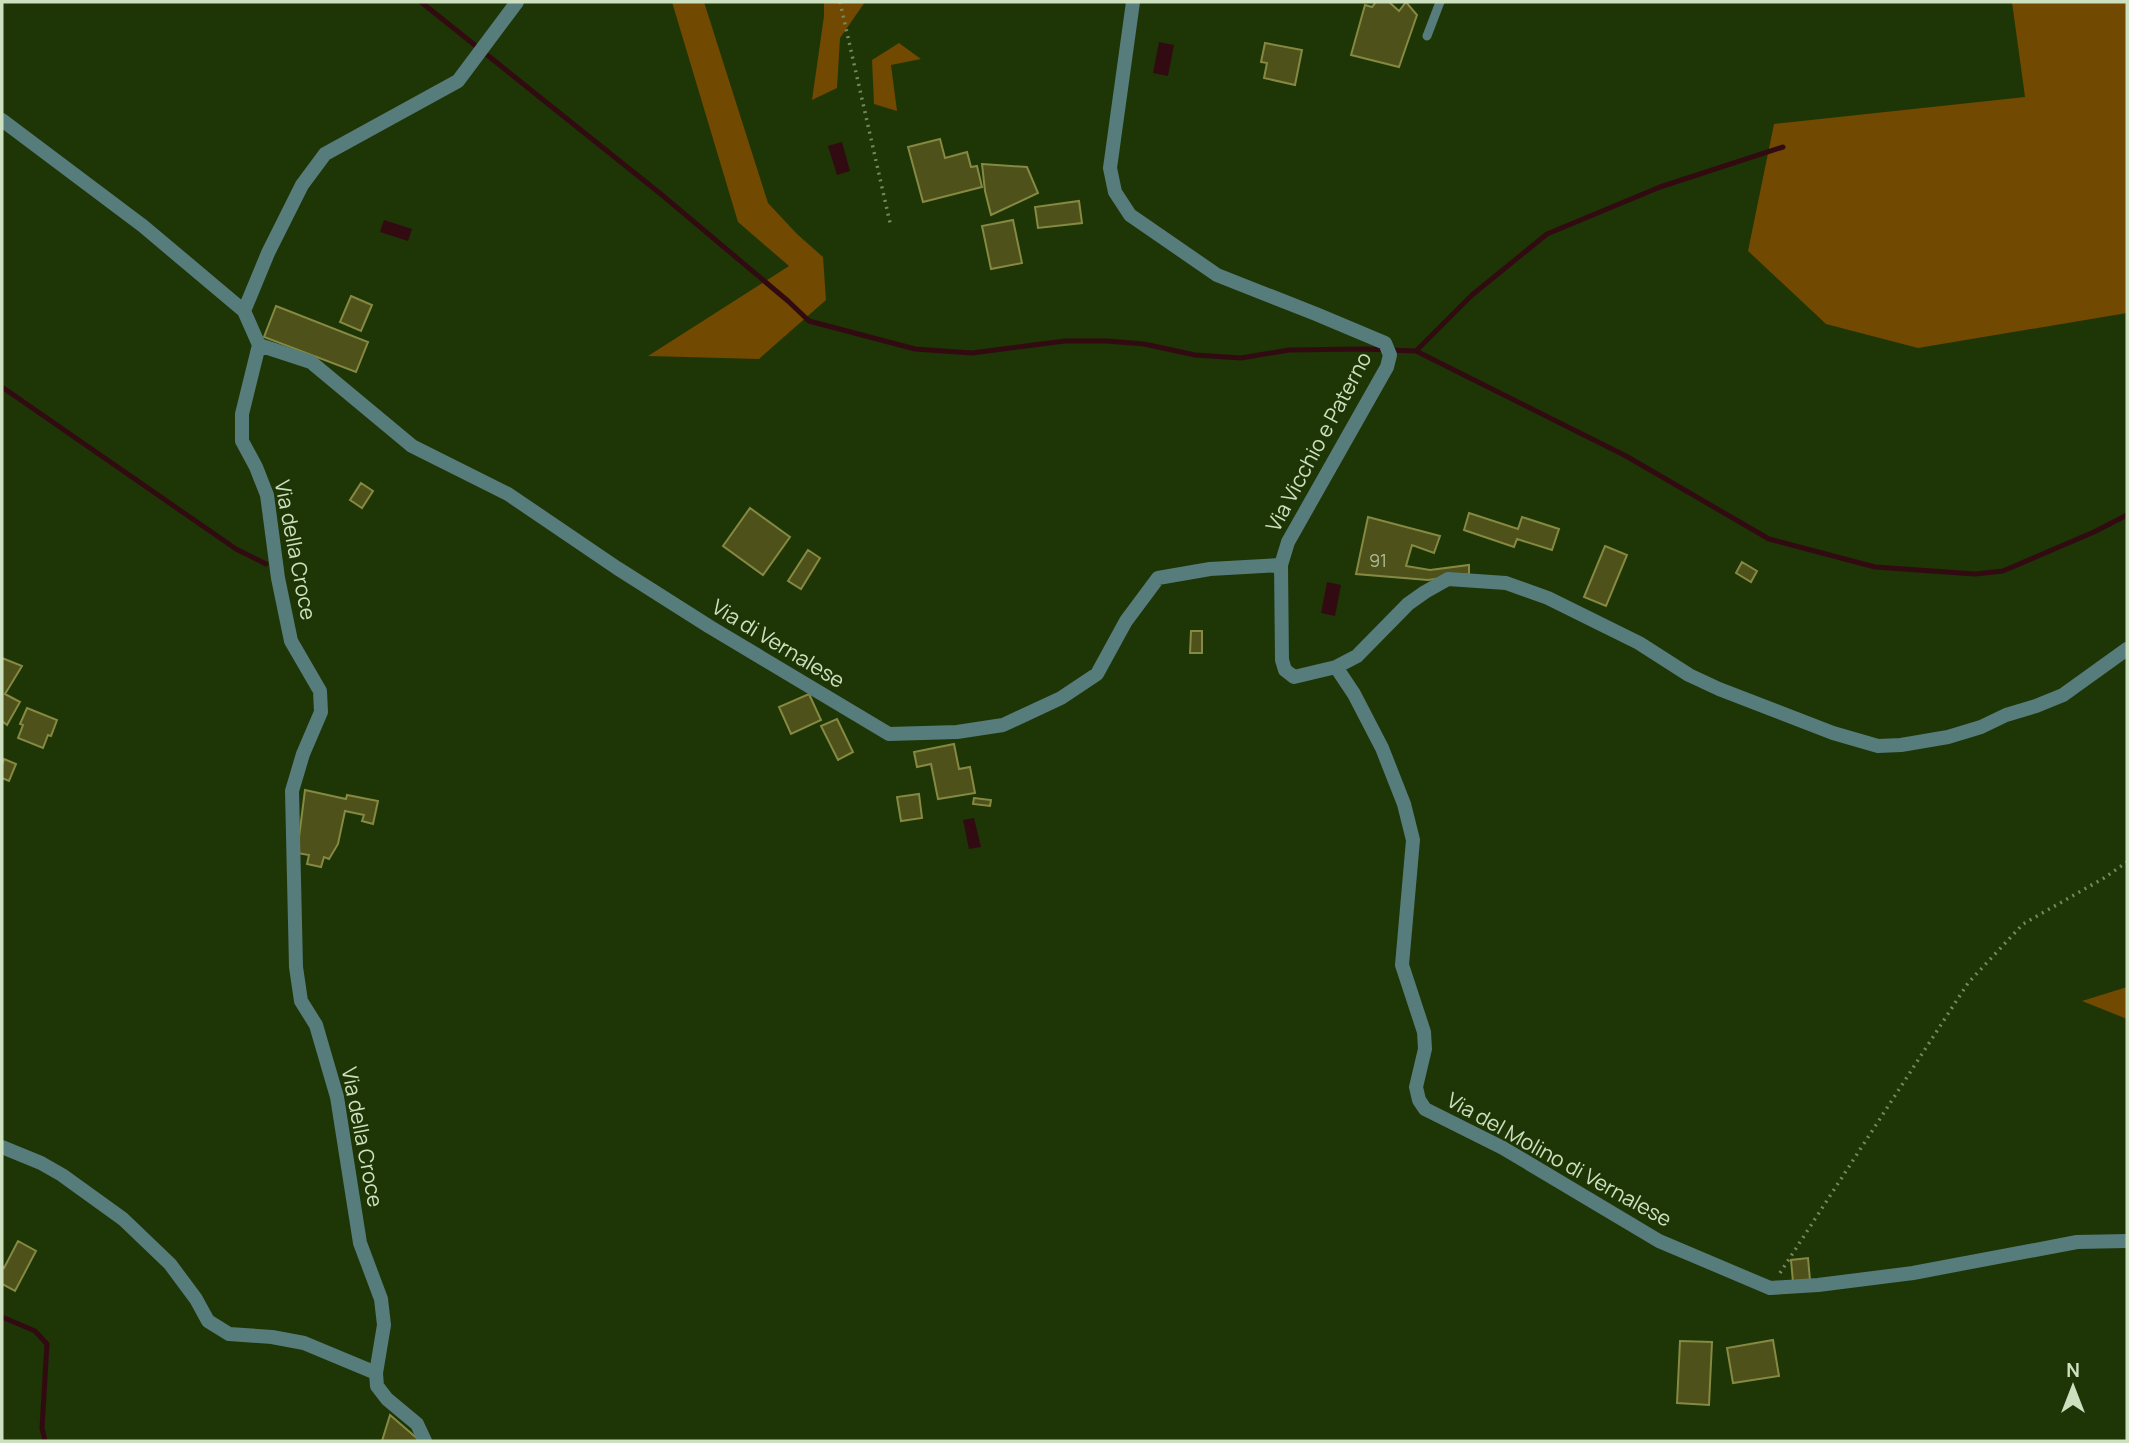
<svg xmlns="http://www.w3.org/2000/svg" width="2129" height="1443" font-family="Manrope,sans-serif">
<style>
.forest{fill:#724900}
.water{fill:#320b12}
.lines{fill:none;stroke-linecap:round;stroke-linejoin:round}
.stream{stroke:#320b12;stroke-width:5}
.building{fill:#4e511a;stroke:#858942;stroke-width:2}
.path{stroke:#738860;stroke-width:3.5;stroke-dasharray:2 5;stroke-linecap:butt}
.service{stroke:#567c7b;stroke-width:9}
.minor{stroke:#567c7b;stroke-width:14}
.labels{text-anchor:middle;stroke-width:5;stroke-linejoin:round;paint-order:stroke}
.number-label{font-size:18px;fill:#adbc96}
.street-label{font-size:21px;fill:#cde0c0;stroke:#1e3505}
</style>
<rect width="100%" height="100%" fill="#1e3505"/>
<path class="forest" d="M672 2H704L768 203 797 234 823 257 826 300 759 359 648 356 789 266 738 222Z
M824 2H865L840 38 837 88 812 100 824 16Z
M2012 2H2127V313L1918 348 1826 324 1748 251 1774 124 2025 97Z
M899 43 921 59 891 65 897 111 874 104 872 60Z
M2127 987V1019L2082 1001Z"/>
<path class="water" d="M1159 42 1174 45 1168 76 1153 73Z
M842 142 850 171 837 175 828 146Z
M384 220 412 229 408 241 380 232Z
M1327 582 1341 585 1335 616 1321 613Z
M974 818 981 847 969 849 963 820Z"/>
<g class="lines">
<path class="stream" d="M421 2 662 195 788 301 809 321 915 349 972 353 1065 341H1107L1144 344 1195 355 1241 358 1289 350 1364 349 1416 351 1626 456 1769 539 1875 567 1975 574 2003 571 2094 532 2127 515
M1416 351 1472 295 1547 234 1660 187 1783 147
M2 387 236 549 266 564
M2 1317 35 1331 47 1344 42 1428 45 1441"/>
</g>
<path class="building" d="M1376 2H1389L1399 11 1406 2 1417 15 1399 67 1351 55 1365 5 1372 7Z
M1265 43 1302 50 1295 85 1264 78 1267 63 1261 62Z
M940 139 945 158 967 152 971 167 977 166 982 187 923 202 908 147Z
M982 164 1027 167 1038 193 991 215 985 191Z
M1079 201 1082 223 1038 228 1035 207Z
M1013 220 1022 263 991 269 982 226Z
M351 296 372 305 361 331 340 322Z
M276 306 368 342 356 372 264 337Z
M361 483 373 491 362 508 350 500Z
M750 508 790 537 763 575 723 546Z
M1469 513 1518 529 1522 517 1559 529 1552 550 1517 539 1514 547 1464 530Z
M1368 517 1440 536 1434 553 1412 545 1406 566 1430 570 1469 565V574L1428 580 1356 574Z
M1605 546 1627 555 1606 606 1584 597Z
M808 550 820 558 801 589 788 581Z
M1742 562 1757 571 1751 582 1736 573Z
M1191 631H1202V653H1190Z
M2 658 22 666 5 694 20 702 7 725 2 721Z
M809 694 821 720 791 734 779 707Z
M27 708 57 720 51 736 48 735 43 748 18 738 23 725 20 724Z
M837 719 853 752 838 760 821 726Z
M954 744 959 769 970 767 975 793 938 799 931 764 917 767 914 752Z
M4 759 16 764 9 781 2 778V765Z
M305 790 346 799 347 795 378 801 373 824 362 821 364 815 345 811 338 844 329 859 324 857 321 867 307 864 309 855 297 853Z
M919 794 922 818 901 821 897 797Z
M974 798 991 800 990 806 973 804Z
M18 1241 36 1251 15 1291 2 1284V1266L4 1268Z
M1808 1258 1810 1280 1793 1282 1791 1260Z
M1773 1340 1779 1376 1733 1383 1727 1348Z
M1680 1341 1712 1342 1709 1405 1677 1403Z
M390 1415 419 1440V1441H382Z"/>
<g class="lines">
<path class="path" d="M840 2 891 227
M1780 1273 1968 983 2023 924 2104 878 2127 862"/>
<path class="service" d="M1427 36 1440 2"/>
<path class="minor" d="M1133 2 1110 168 1115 192 1130 215 1217 275 1316 314 1385 343 1390 355 1387 367 1288 542 1281 565 1282 660 1285 670 1294 677 1336 667 1357 656 1408 604 1425 592 1448 579 1506 583 1548 598 1639 643 1689 675 1719 689 1833 733 1878 746 1901 745 1948 737 1981 727 2006 715 2036 706 2063 695 2127 649
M2 120 143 226 244 311
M259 345 311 362 412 446 508 494 617 568 710 627 889 734 957 732 1003 725 1061 698 1097 674 1126 621 1158 578 1210 569 1281 565
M1336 667 1354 694 1382 748 1404 804 1413 840 1402 965 1424 1032 1425 1049 1416 1087 1419 1100 1425 1109 1503 1148 1659 1241 1770 1288 1818 1285 1913 1273 2077 1242 2127 1241
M2 1147 41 1163 62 1175 123 1219 170 1264 196 1299 208 1321 229 1334 272 1337 304 1343 376 1373
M425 1441 417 1424 387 1399 377 1386 376 1373 384 1325 381 1299 360 1243 337 1097 316 1025 301 1001 296 967 292 791 303 754 321 712 320 691 291 641 278 578 267 495 256 467 242 441V414L259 345 244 311 268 253 302 185 325 154 458 81 517 2"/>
</g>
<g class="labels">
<g class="number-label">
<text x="1378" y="567">91</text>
</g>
<g class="street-label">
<text transform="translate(1319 442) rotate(-62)" y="7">Via Vicchio e Paterno</text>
<text transform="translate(295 550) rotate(79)" y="7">Via della Croce</text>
<text transform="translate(778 644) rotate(31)" y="7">Via di Vernalese</text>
<text transform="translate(362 1137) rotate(79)" y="7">Via della Croce</text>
<text transform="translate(1559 1160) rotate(29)" y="7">Via del Molino di Vernalese</text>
</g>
</g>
<rect width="2129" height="1443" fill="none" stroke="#cde0c0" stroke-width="7"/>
<g transform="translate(2073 1387)" stroke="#1e3505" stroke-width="5" paint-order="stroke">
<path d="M0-5L12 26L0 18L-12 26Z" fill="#cde0c0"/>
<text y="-10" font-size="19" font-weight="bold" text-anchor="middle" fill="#cde0c0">N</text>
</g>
</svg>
